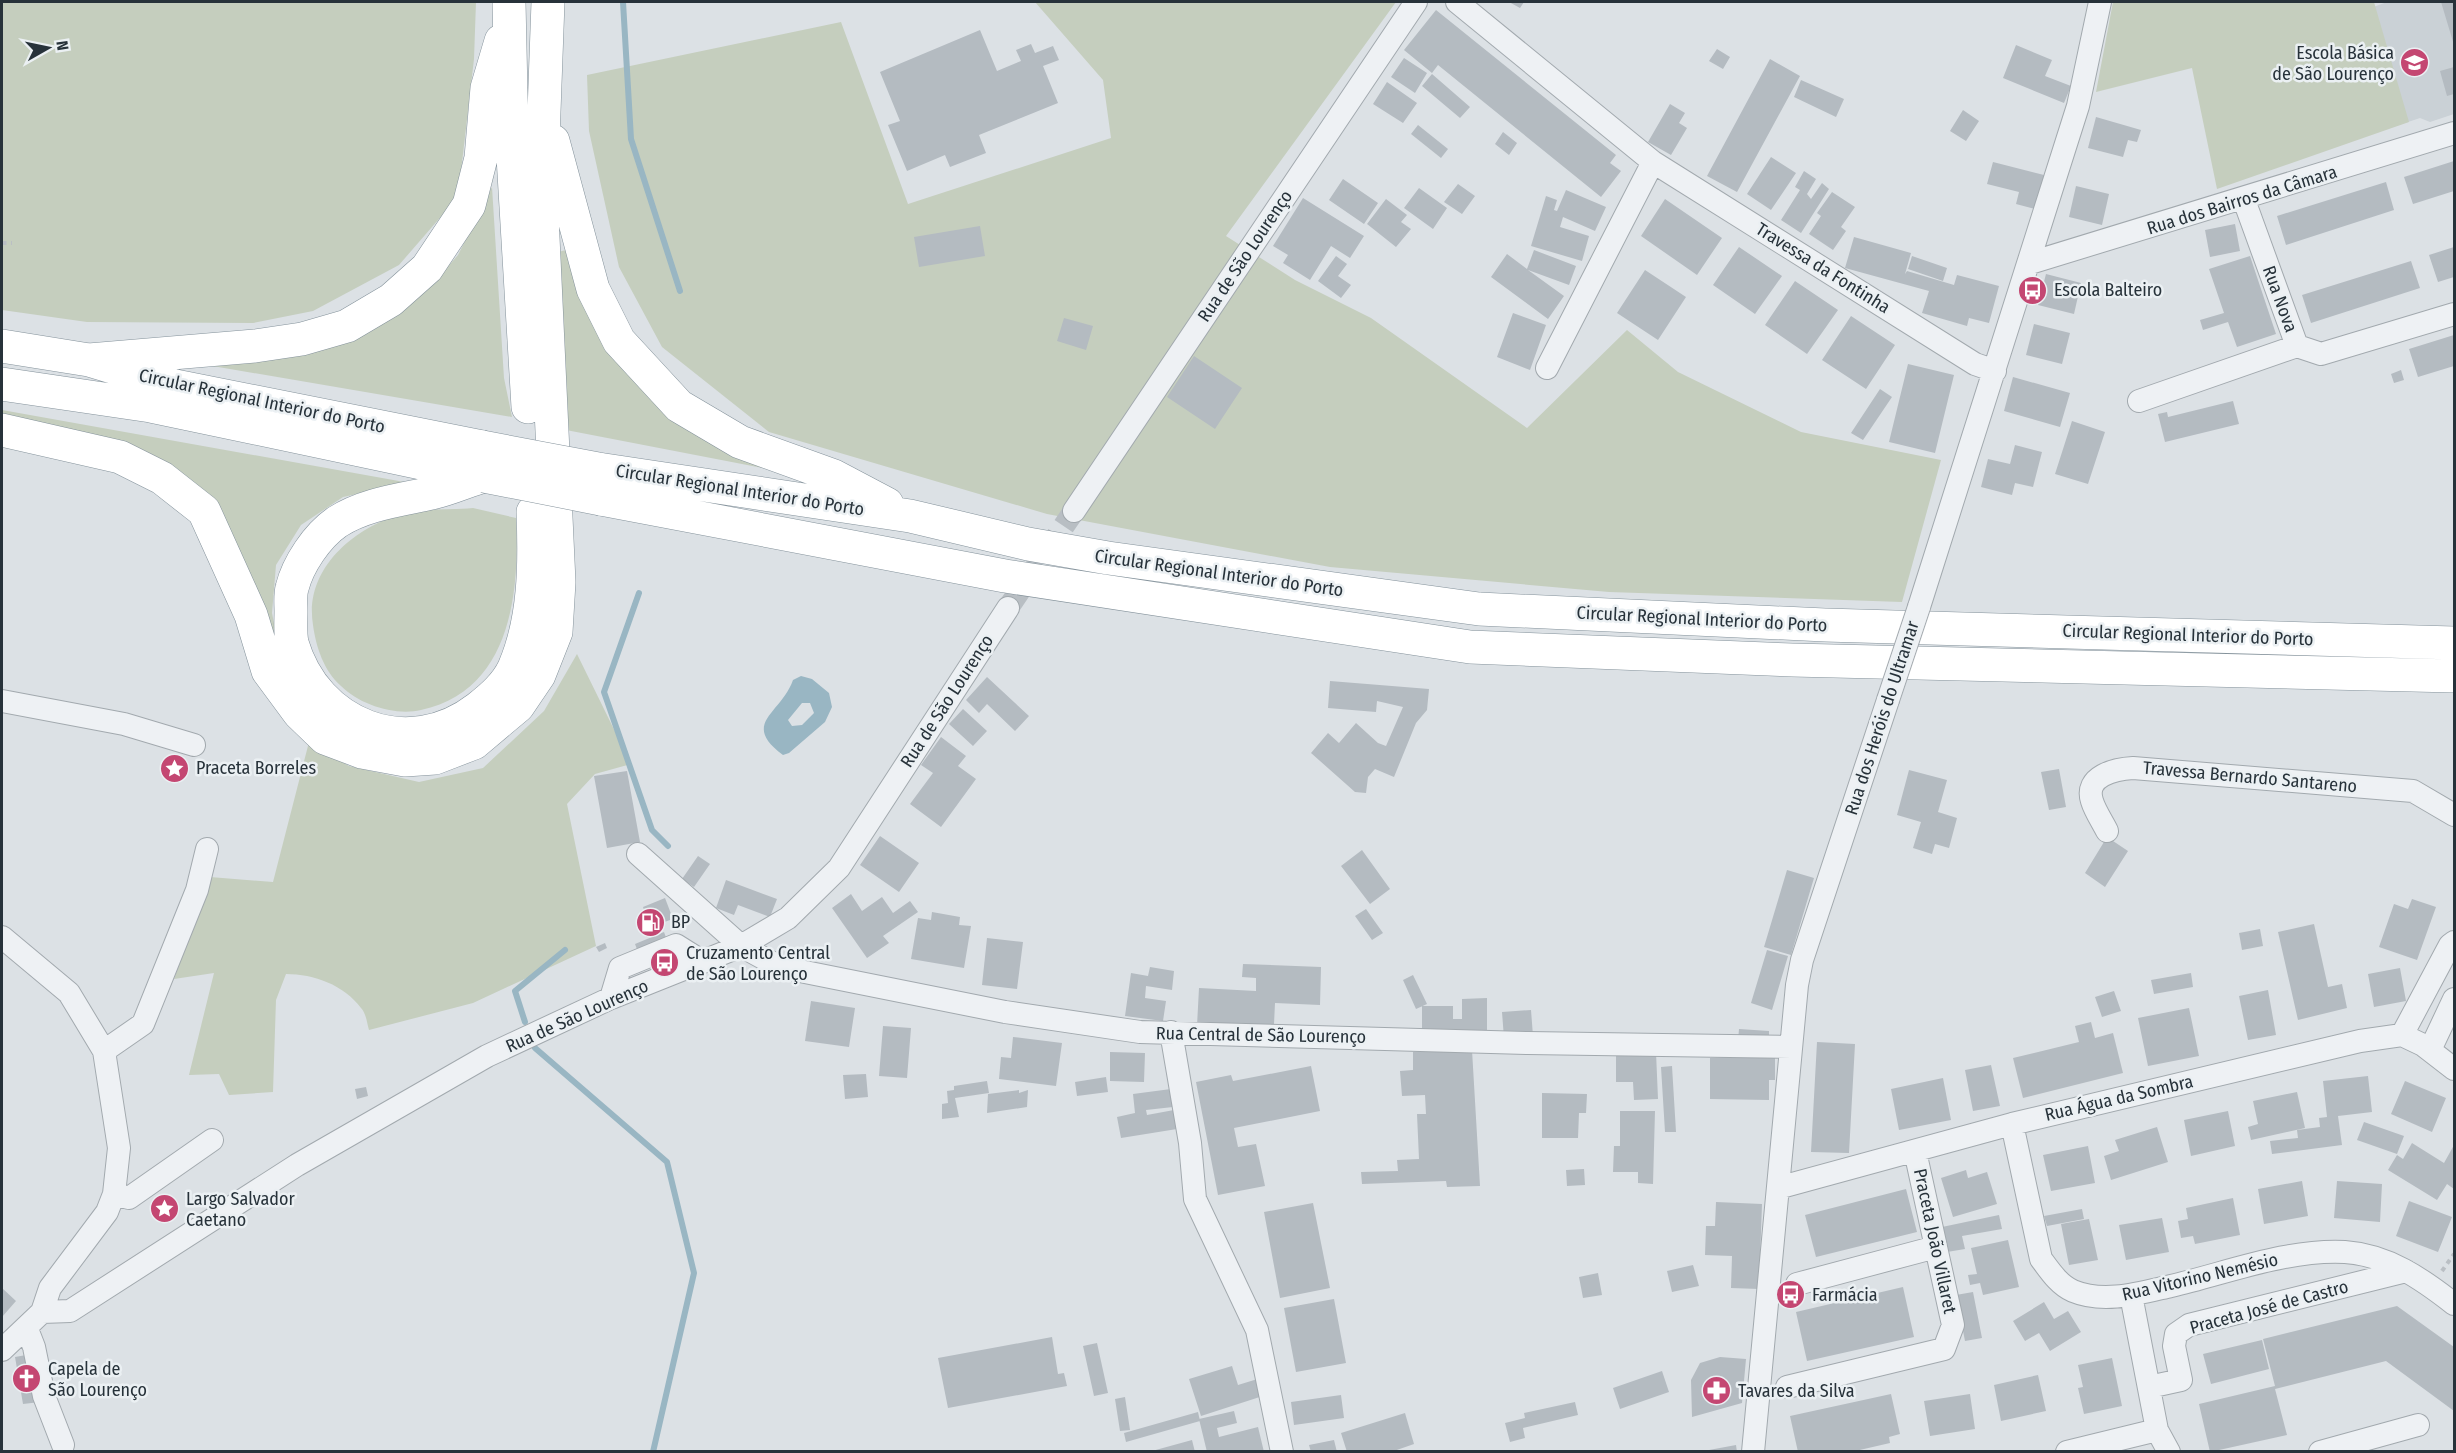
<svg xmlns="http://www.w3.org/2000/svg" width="2456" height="1453" font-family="'Fira Sans Condensed',sans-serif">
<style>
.built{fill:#cad1d6}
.green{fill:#c5cebe}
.water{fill:#99b6c3;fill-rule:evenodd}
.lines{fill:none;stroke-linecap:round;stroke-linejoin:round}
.stream{stroke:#99b6c3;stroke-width:6}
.building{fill:#b4bbc1}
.minor-tunnel{stroke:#b8bec3;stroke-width:22;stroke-dasharray:22 11;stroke-linecap:butt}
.minor-casing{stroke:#a2a9ae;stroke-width:24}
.highway-casing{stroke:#84929b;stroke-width:34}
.path{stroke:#babfc4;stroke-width:4;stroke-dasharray:4.5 4.5;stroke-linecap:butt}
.minor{stroke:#eef1f4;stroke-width:22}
.highway{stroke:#fff;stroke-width:33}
.minor-bridge-casing{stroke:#a2a9ae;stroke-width:24;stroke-linecap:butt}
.highway-bridge-casing{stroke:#84929b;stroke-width:34;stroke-linecap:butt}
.minor-bridge{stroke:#eef1f4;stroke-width:22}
.highway-bridge{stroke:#fff;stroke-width:33}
.labels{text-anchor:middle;stroke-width:5;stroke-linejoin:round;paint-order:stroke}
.poi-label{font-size:18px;fill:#27323a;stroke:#ebf0f3;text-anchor:start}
.street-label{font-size:18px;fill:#27323a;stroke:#ebf0f3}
</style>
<rect width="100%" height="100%" fill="#dce1e5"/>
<path class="built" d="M2387 2H2454V114L2430 122 2420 118 2396 126 2360 12Z"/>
<path class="green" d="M2 2H476L474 59 458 197 399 265 313 311 253 323 87 322 2 310Z
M1035 2H1396L1226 236 1295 280 1371 318 1527 428 1627 330 1678 372 1801 432 1941 460 1902 602 1609 592 1330 567 1047 514 769 432 662 347 619 267 589 131 587 75 841 22 908 204 1111 138 1103 80Z
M2113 2H2374L2409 122 2217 189 2192 68 2096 92Z
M492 187 504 378 512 417 195 363 431 286 458 255Z
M566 250 600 331 799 475 566 430 558 252Z
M2 410 410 483 343 497 301 525 276 565 272 613 283 670 214 509 2 419Z
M473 508 516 518C520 595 510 691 421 710 395 716 360 705 341 686 324 671 316 647 313 625 304 570 352 529 401 514 422 508 451 510 473 508Z
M577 654 631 764 595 774 567 804 596 946 473 1003 369 1030C367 1023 366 1013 361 1008 344 985 314 974 286 974L276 1000 273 1092 229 1095 219 1074 189 1075 214 973 174 979 210 877 273 882 309 742 349 766 419 782 483 768 544 711Z"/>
<path class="water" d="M801 676 812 679 829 693 832 707 825 722 789 753 783 755C740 723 781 714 793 680ZM802 703H810L814 713 802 725 792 726 788 720Z"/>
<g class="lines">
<path class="stream" d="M623 2 631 139 680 291
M639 593 604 692 652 830 668 846
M525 1022 515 991 565 950
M535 1048 667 1162 694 1273 653 1452"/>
</g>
<path class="building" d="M1509 2H1524L1520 8Z
M2441 2H2454V45Z
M1436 10 1616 155 1610 163 1621 171 1601 197 1438 65 1432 73 1404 50Z
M980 30 997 71 1021 61 1016 50 1031 44 1035 53 1053 46 1059 60 1043 66 1058 103 979 135 986 153 950 167 945 155 907 171 888 125 900 121 880 72Z
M2016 45 2052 60 2045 76 2071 86 2064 103 2003 78Z
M1717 49 1730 57 1723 69 1709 61Z
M1404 58 1427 73 1415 93 1391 77Z
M1770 59 1800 76 1737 192 1707 176Z
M2454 67V94L2447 96 2440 71Z
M1432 74 1470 107 1460 118 1422 86Z
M1801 80 1844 99 1836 117 1794 97Z
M1387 82 1417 103 1403 123 1373 104Z
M1670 104 1685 113 1679 123 1687 128 1671 155 1648 142Z
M1963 110 1979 121 1966 141 1950 131Z
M2096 117 2141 130 2137 142 2128 140 2123 157 2088 148Z
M1418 125 1448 149 1441 158 1411 134Z
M1503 132 1517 143 1509 155 1495 144Z
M1771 157 1796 173 1771 210 1747 194Z
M2454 161V191L2413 204 2404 177Z
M1993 162 2044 175 2035 209 2016 204 2019 192 1987 184Z
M1804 171 1816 179 1807 194 1811 199 1822 183 1829 189 1801 233 1781 220 1800 190 1795 187Z
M1343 179 1378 203 1364 224 1329 200Z
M2386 182 2394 210 2286 245 2277 216Z
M1458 184 1475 196 1462 214 1444 202Z
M2076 186 2109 194 2102 225 2069 217Z
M1419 188 1447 208 1433 229 1404 208Z
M1566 190 1606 207 1595 231 1563 217 1560 227 1589 236 1582 261 1531 246 1546 196 1557 200 1554 210 1557 211Z
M1832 192 1855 207 1841 227 1846 231 1833 250 1809 234 1821 216 1817 213Z
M1303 198 1364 236 1350 258 1331 246 1310 280 1283 263 1288 255 1273 246Z
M1386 199 1407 215 1401 222 1411 229 1396 247 1367 224Z
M1665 199 1722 238 1697 275 1641 236Z
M2235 224 2240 251 2210 257 2205 230Z
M980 226 985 256 919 267 914 237Z
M1854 237 1911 253 1905 274 1907 271 1954 285 1957 275 1999 286 1989 323 1969 318 1967 326 1922 313 1929 291 1845 268Z
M1739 247 1782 276 1755 314 1713 285Z
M2454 247V277L2438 282 2429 255Z
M1534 250 1576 266 1569 285 1528 270 1564 296 1548 319 1491 277 1507 254 1527 269Z
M1336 256 1347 264 1338 276 1351 285 1341 298 1318 281Z
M1912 256 1947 268 1943 281 1908 269Z
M2250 256 2276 334 2237 347 2228 322 2203 330 2200 320 2224 313 2209 269Z
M2411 261 2420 288 2311 323 2302 295Z
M1645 270 1686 297 1658 340 1617 313Z
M2046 274 2081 283 2074 314 2038 305Z
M1795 281 1838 310 1807 354 1765 325Z
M1513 313 1546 325 1530 370 1497 357Z
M1851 316 1895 345 1866 389 1822 360Z
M1064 318 1093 326 1086 350 1057 341Z
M2034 324 2070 333 2062 364 2026 355Z
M2454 335V366L2418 377 2409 349Z
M1194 356 1242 388 1215 429 1167 397Z
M1908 364 1954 375 1935 453 1889 442Z
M2401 370 2404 380 2394 383 2391 374Z
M2013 377 2070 393 2060 427 2004 411Z
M1880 389 1892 397 1863 440 1851 433Z
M2233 401 2239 424 2165 442 2158 414 2167 412 2168 417Z
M2072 421 2105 432 2088 484 2055 474Z
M2015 445 2042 452 2033 487 2015 483 2012 495 1981 487 1988 459 2010 464Z
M987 677 1029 716 1015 731 987 704 979 713 966 700Z
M1330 681 1429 689 1427 710 1416 723 1394 777 1375 769 1368 777 1366 793 1355 792 1311 753 1328 733 1339 743 1356 723 1378 743 1386 746 1403 707 1377 701 1376 712 1328 708Z
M963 709 987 731 973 746 949 724Z
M941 737 966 756 958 766 976 779 941 827 910 804 933 773 921 765Z
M2059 769 2066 807 2049 810 2041 772Z
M1909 770 1947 780 1938 812 1957 818 1949 848 1935 844 1932 854 1913 848 1921 822 1897 815Z
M627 771 640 842 607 848 594 776Z
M880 836 919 863 899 892 860 865Z
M2107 837 2128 851 2105 887 2085 873Z
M1362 850 1390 889 1370 904 1341 866Z
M698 856 710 864 694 887 682 879Z
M1787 870 1814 878 1791 955 1764 947Z
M726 880 777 899 770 917 738 905 734 915 716 908Z
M851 894 862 911 882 897 893 913 910 901 918 912 883 936 889 943 867 958 832 908Z
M665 898 673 919 650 927 643 907Z
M2412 899 2436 907 2417 960 2379 947 2394 904 2408 909Z
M1366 909 1383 933 1372 940 1355 916Z
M932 912 960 917 959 925 971 926 964 968 911 959 918 918 931 920Z
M2314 924 2328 987 2342 984 2347 1008 2298 1020 2278 932Z
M2260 929 2263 946 2242 950 2239 933Z
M664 932 672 954 643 965 635 944Z
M987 938 1023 942 1017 989 982 985Z
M605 943 607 948 599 952 596 947Z
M1767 950 1788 956 1772 1010 1751 1003Z
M1243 964 1321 967 1320 1005 1275 1003 1274 1024H1259V1028L1197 1026 1199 988 1256 991V978L1242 977Z
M1150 967 1174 971 1172 990 1146 986 1145 998 1166 1001 1163 1021 1125 1016 1131 973 1148 976Z
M2400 968 2406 1001 2374 1007 2368 974Z
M2191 973 2193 987 2154 994 2151 980Z
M1413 975 1427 1004 1416 1009 1403 980Z
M2268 990 2276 1035 2248 1040 2239 996Z
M2114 991 2121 1011 2102 1017 2095 997Z
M1487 998V1035L1422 1036V1006H1453V1019H1462V999Z
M811 1001 855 1008 849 1047 805 1041Z
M2189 1008 2199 1056 2148 1066 2138 1018Z
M1531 1010 1533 1036 1504 1038 1502 1012Z
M2091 1022 2095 1038 2113 1033 2123 1073 2023 1098 2013 1058 2079 1042 2075 1026Z
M883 1026 911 1028 907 1078 879 1076Z
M1739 1029 1769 1031V1042L1738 1041Z
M1013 1037 1062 1043 1056 1086 999 1079 1001 1057 1011 1058Z
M1817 1042 1855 1044 1849 1153 1811 1152Z
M1472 1050 1480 1186 1447 1187 1446 1181 1362 1184 1361 1172 1398 1171 1397 1160 1419 1159 1417 1114H1426L1425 1095 1402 1096 1400 1071 1413 1070V1052Z
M1110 1052 1145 1053 1144 1082 1110 1081Z
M1656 1052 1658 1099 1634 1100 1633 1082H1616V1053Z
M1734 1057H1775V1080H1769V1100L1710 1099V1058Z
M1991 1065 2000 1106 1973 1111 1965 1070Z
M1311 1066 1320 1111 1234 1128 1238 1147 1256 1144 1265 1186 1218 1195 1196 1082 1231 1075 1233 1081Z
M1672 1066 1676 1132H1665L1661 1067Z
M866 1074 868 1097 845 1099 843 1075Z
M2368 1076 2372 1112 2338 1116 2342 1145 2272 1154 2270 1141 2298 1138 2297 1130 2320 1127 2319 1118 2327 1117 2323 1081Z
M1106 1077 1108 1092 1077 1096 1075 1082Z
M1943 1078 1951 1120 1899 1130 1891 1089Z
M987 1081 989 1093 955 1098 959 1117 942 1119V1104L948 1103 947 1091 954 1090V1086Z
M2405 1081 2446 1098 2432 1132 2391 1114Z
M366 1087 368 1096 357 1099 355 1089Z
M1171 1089 1173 1107 1146 1110 1147 1115 1174 1110 1177 1129 1121 1138 1117 1117 1135 1113 1133 1094Z
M1019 1090V1093L1028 1090 1027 1107 987 1113 988 1094Z
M2297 1092 2305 1128 2251 1140 2248 1127 2258 1124 2253 1101Z
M1542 1093 1587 1094 1586 1113H1579L1578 1138H1542Z
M1620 1111H1655L1653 1184 1638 1183V1172H1613L1614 1146H1620Z
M2228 1111 2235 1146 2191 1156 2184 1120Z
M2364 1122 2404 1136 2397 1154 2357 1140Z
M2157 1127 2168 1162 2111 1180 2104 1156 2119 1151 2115 1140Z
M2412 1143 2444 1163 2454 1145V1189L2447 1184 2437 1200 2388 1170 2397 1155 2403 1159Z
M2088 1146 2095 1183 2051 1191 2043 1155Z
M1584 1169 1585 1185 1567 1186 1566 1170Z
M1966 1170 1968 1178 1987 1172 1997 1204 1953 1217 1941 1178Z
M2302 1181 2308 1216 2264 1224 2258 1189Z
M2337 1181 2382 1184 2380 1222 2334 1218Z
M1906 1189 1917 1232 1816 1257 1805 1215Z
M2233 1198 2240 1235 2195 1244 2193 1236 2181 1238 2178 1221 2188 1219 2186 1208Z
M2409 1201 2452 1217 2438 1252 2396 1236Z
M1716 1202 1762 1204 1759 1289 1731 1288 1732 1256 1705 1255 1706 1226H1715Z
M1313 1203 1330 1288 1280 1298 1264 1212Z
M2082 1209 2084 1219 2047 1226 2044 1216Z
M1999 1215 2002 1229 1962 1236 1965 1249 1947 1252 1942 1227Z
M2162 1218 2169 1252 2126 1260 2119 1225Z
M2089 1219 2098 1260 2069 1265 2061 1224Z
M2008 1240 2019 1287 1983 1295 1980 1283 1970 1285 1968 1275 1977 1274 1971 1248Z
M1693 1265 1699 1286 1672 1292 1667 1271Z
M1598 1273 1602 1295 1583 1298 1579 1277Z
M1903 1287 1914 1337 1807 1361 1796 1312Z
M2 1288 16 1301 2 1317Z
M1973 1292 1982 1338 1965 1341 1956 1295Z
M1334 1299 1346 1363 1296 1372 1284 1308Z
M2044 1302 2054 1319 2068 1311 2081 1332 2050 1351 2039 1333 2025 1341 2013 1321Z
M2397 1306 2454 1347V1411L2386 1361 2275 1389 2287 1435 2210 1452 2199 1404 2275 1386 2263 1339Z
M1052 1337 1058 1374 1064 1373 1067 1386 948 1408 938 1358Z
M2262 1340 2269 1369 2211 1384 2203 1354Z
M1097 1343 1108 1393 1094 1396 1083 1346Z
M32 1354 40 1402 23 1404 15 1357Z
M1720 1357 1746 1359 1742 1403 1692 1417 1691 1380 1700 1363Z
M2112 1358 2122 1406 2084 1414 2078 1388 2083 1387 2078 1365Z
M1232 1366 1238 1385 1264 1377 1269 1394 1201 1416 1189 1379Z
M1662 1371 1669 1392 1620 1409 1613 1388Z
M2038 1375 2046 1411 2001 1421 1994 1385Z
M1891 1394 1900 1434 1889 1437 1890 1443 1851 1452H1798L1790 1416Z
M1970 1394 1975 1429 1930 1436 1924 1401Z
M1341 1395 1344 1418 1294 1425 1291 1402Z
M1125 1397 1130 1430 1120 1431 1115 1399Z
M1575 1402 1578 1415 1523 1428 1525 1438 1510 1442 1505 1423 1525 1418 1524 1413Z
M1234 1411 1237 1423 1217 1428 1219 1437 1258 1427 1264 1452H1207L1199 1419Z
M1198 1412 1200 1421 1126 1442 1124 1433Z
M1405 1413 1414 1444 1391 1452H1347L1341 1433Z
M1192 1440 1195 1452H1152V1451Z
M1334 1440 1337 1452H1311L1309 1445Z
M1736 1445 1737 1452H1709V1450Z"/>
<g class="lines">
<path class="minor-tunnel" d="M1008 608 1074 511"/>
<defs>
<path id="minor" d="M1457 2 1653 162 1975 364 1995 371
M2244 200 2297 346 2321 354 2454 314
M2030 263 2454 133
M1547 368 1653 162
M2139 401 2297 346
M1074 511 1416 2
M1919 607 2078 106 2100 2
M2 701 124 724 194 745
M2107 831C2102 821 2095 811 2092 801 2084 776 2115 769 2133 768L2413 791 2454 815
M638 854 741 946 780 967 1005 1012 1140 1032 1528 1043 1791 1047
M2 937 69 993 104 1051 119 1148 114 1194 107 1212 50 1288 42 1312 2 1350
M611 998 620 968 676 945 703 962
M1171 1032 1190 1143 1195 1199 1257 1330 1282 1452
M2402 1035 2450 945 2454 942
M2430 1050 2454 999
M104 1051 143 1024 197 890 207 849
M2012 1124 2041 1259C2050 1271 2059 1285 2073 1291 2104 1304 2140 1293 2171 1286 2227 1273 2287 1249 2345 1252 2388 1255 2422 1279 2454 1304
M1778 1188 2012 1124 2360 1041 2402 1035 2423 1045 2454 1069
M114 1194 129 1198 212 1140
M1797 1284 1936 1247
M42 1312 70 1311 297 1165 487 1056 611 998 741 946 788 918 839 868 1008 608
M27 1329 34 1347 44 1396 63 1445
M1787 1387 1944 1349 1953 1325 1915 1151
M2149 1387 2181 1380 2174 1346 2176 1334 2189 1325 2406 1271
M2157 1430 2169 1452
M1753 1452 1797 985 1802 960 1888 700
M2067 1452 2157 1430 2131 1295
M2320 1452 2418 1425"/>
<path id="highway" d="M509 2 512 140 528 407
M553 141 593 289 619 341 679 406 740 442 834 476 887 504
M2 346 89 360 175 386 482 447
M89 360 255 346 302 339 347 326 391 300 427 268 469 205 481 158 487 88 501 41
M2 384 151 406 483 476
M2 430 120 457 162 478 204 511 251 615 268 671 299 713 325 738 362 752 405 760 435 758 474 743 518 706 539 675 556 632 559 582 541 194 548 2
M598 469 910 516 1028 544 1108 558 1479 609 1825 625 2454 643
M484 476C467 481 450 489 432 493 400 500 365 504 337 522 317 536 298 564 292 588 290 595 291 604 291 611 291 621 290 633 292 643 316 726 408 762 478 708 492 697 506 685 514 668 535 619 535 564 533 512
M601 499 1005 576 1470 647 1792 660 2454 676"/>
</defs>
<use href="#minor" class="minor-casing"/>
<use href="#highway" class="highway-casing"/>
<path class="path" d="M2 243H12
M2442 1271 2454 1254"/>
<use href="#minor" class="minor"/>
<use href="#highway" class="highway"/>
<defs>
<path id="minor-bridge" d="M1888 700 1919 607"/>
<path id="highway-bridge" d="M482 447 598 469
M484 476 601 499"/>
</defs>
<use href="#minor-bridge" class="minor-bridge-casing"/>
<use href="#highway-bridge" class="highway-bridge-casing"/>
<use href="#minor-bridge" class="minor-bridge"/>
<use href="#highway-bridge" class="highway-bridge"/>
</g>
<defs>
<symbol id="school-disc" viewBox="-11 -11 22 22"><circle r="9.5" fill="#c44772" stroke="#ebf0f3"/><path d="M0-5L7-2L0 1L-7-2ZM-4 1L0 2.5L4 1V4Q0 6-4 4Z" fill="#fff"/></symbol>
<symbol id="bus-disc" viewBox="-11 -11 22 22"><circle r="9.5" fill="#c44772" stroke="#ebf0f3"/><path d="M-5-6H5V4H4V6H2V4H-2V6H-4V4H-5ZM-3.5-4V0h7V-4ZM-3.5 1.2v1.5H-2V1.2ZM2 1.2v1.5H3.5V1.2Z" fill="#fff"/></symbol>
<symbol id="sight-disc" viewBox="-11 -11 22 22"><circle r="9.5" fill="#c44772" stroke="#ebf0f3"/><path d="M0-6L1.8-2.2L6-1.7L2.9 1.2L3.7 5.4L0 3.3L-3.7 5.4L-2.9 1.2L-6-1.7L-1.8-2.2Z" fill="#fff"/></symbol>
<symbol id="fuel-disc" viewBox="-11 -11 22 22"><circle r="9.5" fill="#c44772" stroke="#ebf0f3"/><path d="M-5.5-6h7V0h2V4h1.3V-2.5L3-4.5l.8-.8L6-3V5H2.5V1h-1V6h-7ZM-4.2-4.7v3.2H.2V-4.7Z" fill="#fff"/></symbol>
<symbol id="church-disc" viewBox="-11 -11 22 22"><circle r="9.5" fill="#c44772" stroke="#ebf0f3"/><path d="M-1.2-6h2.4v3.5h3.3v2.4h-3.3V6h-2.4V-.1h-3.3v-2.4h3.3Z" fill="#fff"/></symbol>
<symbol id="pharmacy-disc" viewBox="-11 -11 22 22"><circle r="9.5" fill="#c44772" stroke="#ebf0f3"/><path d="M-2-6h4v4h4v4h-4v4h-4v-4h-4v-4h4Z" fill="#fff"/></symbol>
</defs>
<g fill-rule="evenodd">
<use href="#school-disc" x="2398" y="46" width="33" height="33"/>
<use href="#bus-disc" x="2016" y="274" width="33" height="33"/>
<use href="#sight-disc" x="158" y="752" width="33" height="33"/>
<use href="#fuel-disc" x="634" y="906" width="33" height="33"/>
<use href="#bus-disc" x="648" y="946" width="33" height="33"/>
<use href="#sight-disc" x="148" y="1192" width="33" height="33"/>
<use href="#bus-disc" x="1774" y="1278" width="33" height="33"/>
<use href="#church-disc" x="10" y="1362" width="33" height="33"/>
<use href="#pharmacy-disc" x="1700" y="1374" width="33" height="33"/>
</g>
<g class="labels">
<g class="poi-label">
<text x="2394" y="59" text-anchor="end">Escola Básica<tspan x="2394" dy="21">de São Lourenço</tspan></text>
<text x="2054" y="296">Escola Balteiro</text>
<text x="196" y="774">Praceta Borreles</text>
<text x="671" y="928">BP</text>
<text x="686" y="959">Cruzamento Central<tspan x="686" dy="21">de São Lourenço</tspan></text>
<text x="186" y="1205">Largo Salvador<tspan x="186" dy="21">Caetano</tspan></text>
<text x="1812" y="1301">Farmácia</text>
<text x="48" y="1375">Capela de<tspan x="48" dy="21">São Lourenço</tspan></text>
<text x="1738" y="1397">Tavares da Silva</text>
</g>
<g class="street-label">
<text transform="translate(2242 200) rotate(-17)" y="6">Rua dos Bairros da Câmara</text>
<text transform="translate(1245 256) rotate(-56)" y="6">Rua de São Lourenço</text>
<text transform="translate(1823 268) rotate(32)" y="6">Travessa da Fontinha</text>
<text transform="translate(2280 299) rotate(70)" y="6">Rua Nova</text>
<text transform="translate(262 401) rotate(12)" y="6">Circular Regional Interior do Porto</text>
<text transform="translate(740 490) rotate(9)" y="6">Circular Regional Interior do Porto</text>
<text transform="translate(1219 573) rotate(8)" y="6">Circular Regional Interior do Porto</text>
<text transform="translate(1702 619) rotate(3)" y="6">Circular Regional Interior do Porto</text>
<text transform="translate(2188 635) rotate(2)" y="6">Circular Regional Interior do Porto</text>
<text transform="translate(947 701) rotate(-57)" y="6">Rua de São Lourenço</text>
<text transform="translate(1882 718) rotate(-72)" y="6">Rua dos Heróis do Ultramar</text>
<text transform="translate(2250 777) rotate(5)" y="6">Travessa Bernardo Santareno</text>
<text transform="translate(577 1016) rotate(-24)" y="6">Rua de São Lourenço</text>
<text transform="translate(1261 1035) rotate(1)" y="6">Rua Central de São Lourenço</text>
<text transform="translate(2119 1098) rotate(-13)" y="6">Rua Água da Sombra</text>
<text transform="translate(1935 1241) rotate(78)" y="6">Praceta João Villaret</text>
<text transform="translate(2200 1277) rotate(-13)" y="6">Rua Vitorino Nemésio</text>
<text transform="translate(2269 1307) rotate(-15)" y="6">Praceta José de Castro</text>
</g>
</g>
<rect width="2456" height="1453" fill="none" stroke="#27323a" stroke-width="6"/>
<g transform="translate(48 48) rotate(81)" stroke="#ebf0f3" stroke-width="4.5" paint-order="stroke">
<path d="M0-4.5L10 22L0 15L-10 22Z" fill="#27323a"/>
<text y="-9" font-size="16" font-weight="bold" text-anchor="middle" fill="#27323a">N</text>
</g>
</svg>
